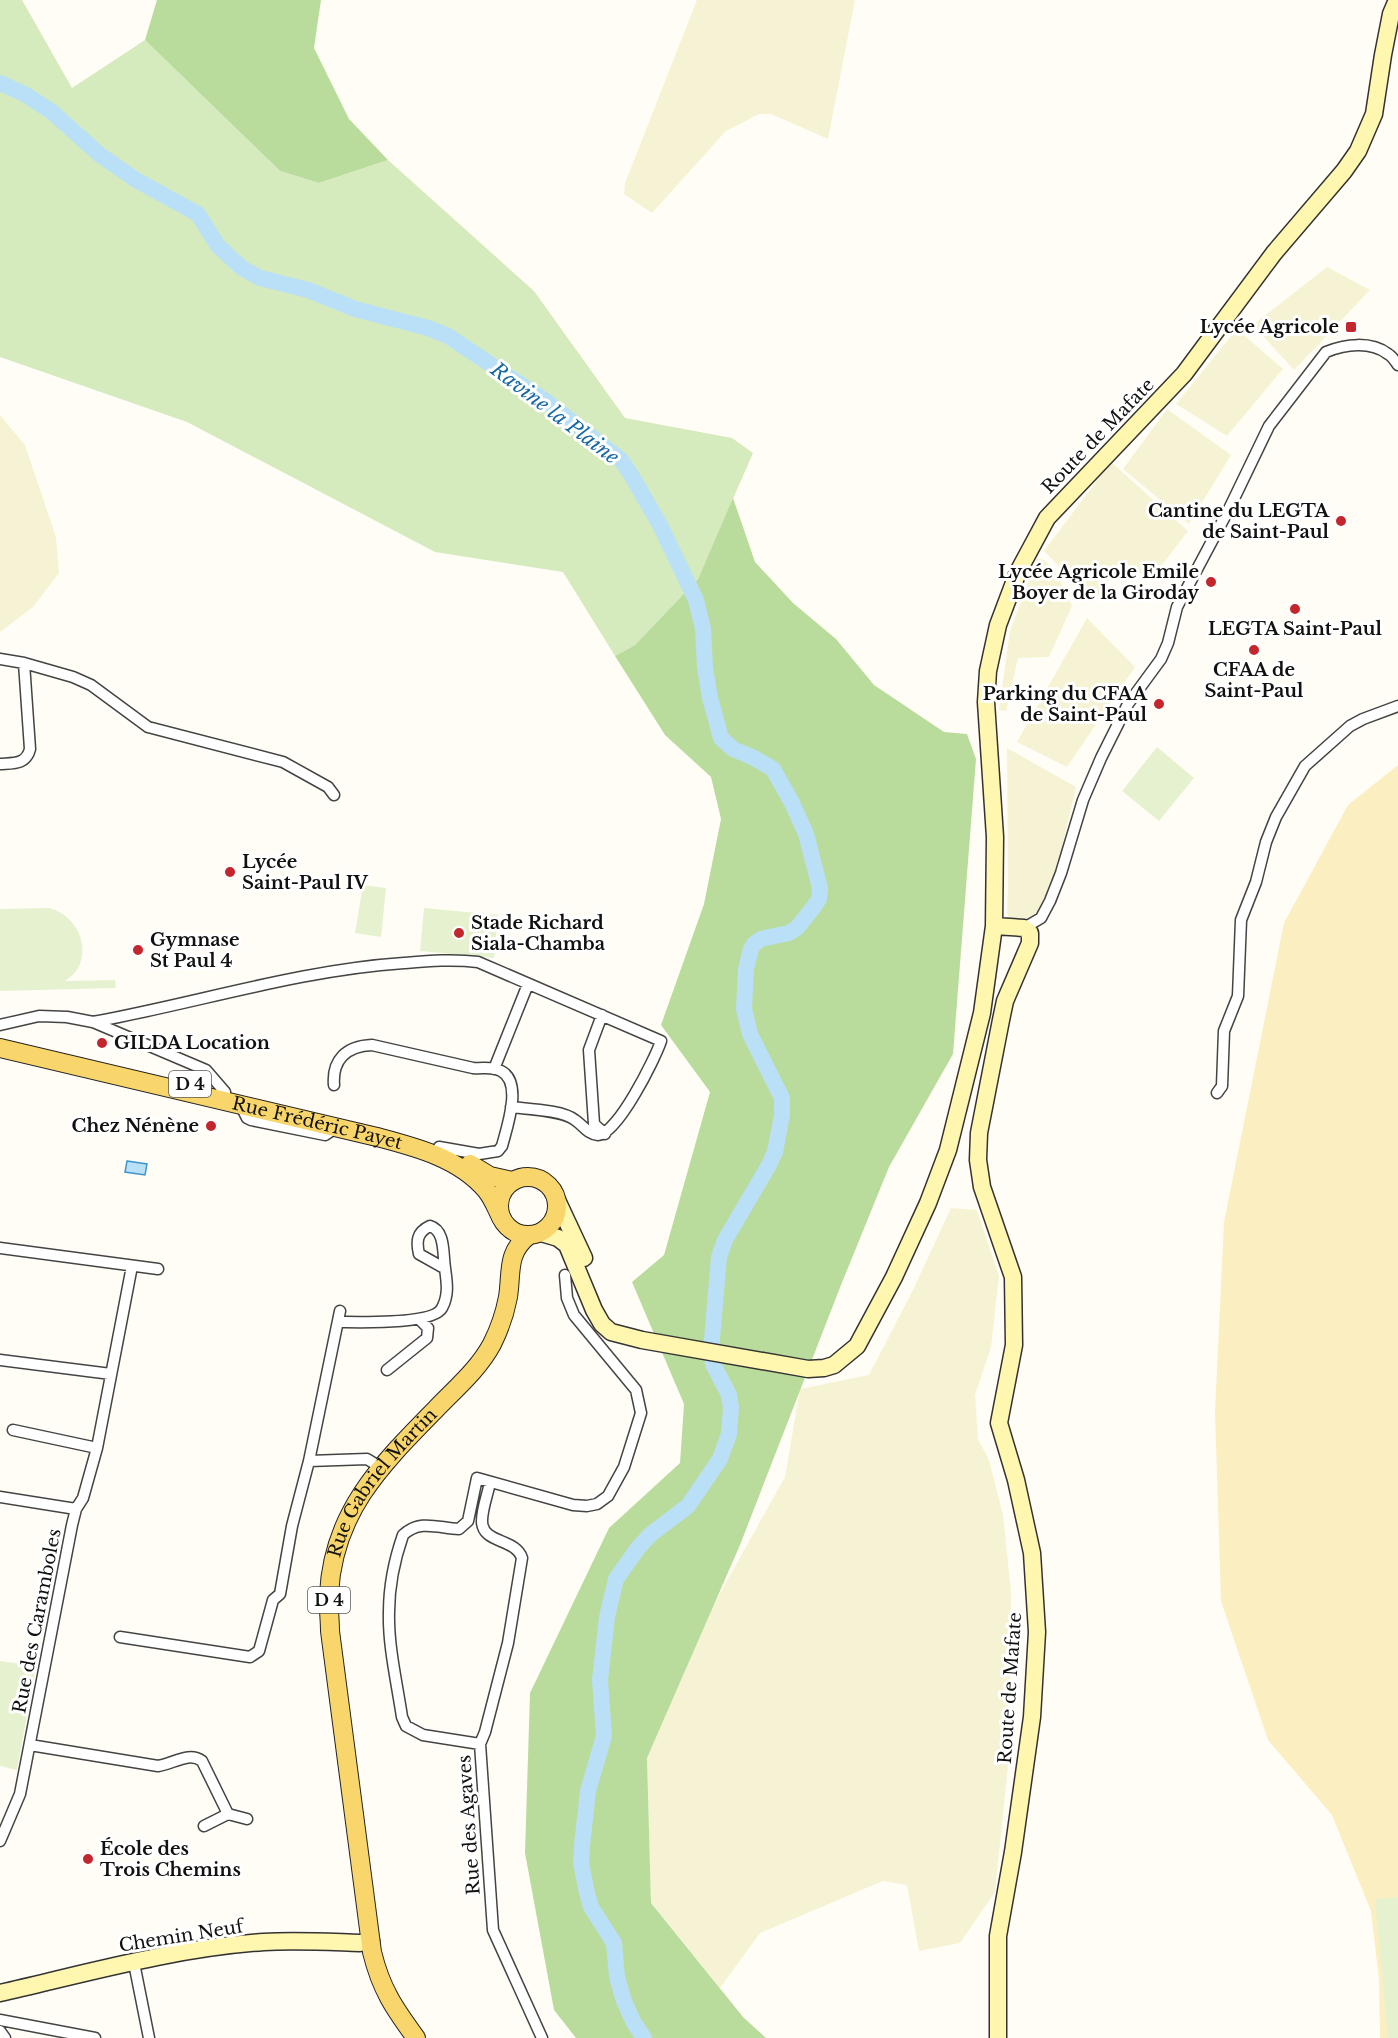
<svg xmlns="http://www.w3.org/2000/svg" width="1398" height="2038" font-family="'Libre Baskerville',serif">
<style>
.farmland{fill:#f6f3d4}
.green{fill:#d5ebbd}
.forest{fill:#b9dc9c}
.sand{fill:#fbeec1}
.pitch{fill:#e6f2cf}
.water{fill:#b9e0f7;stroke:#3f96cf;stroke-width:1.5}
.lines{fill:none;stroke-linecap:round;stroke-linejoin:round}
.river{stroke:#b9e0f7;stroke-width:16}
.street-casing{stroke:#444;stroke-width:13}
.secondary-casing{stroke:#333;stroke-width:19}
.primary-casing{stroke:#222;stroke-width:20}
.street{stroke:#fff;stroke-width:10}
.secondary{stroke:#fff6b0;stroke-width:16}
.primary{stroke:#f9d66b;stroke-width:18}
.poi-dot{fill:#c4262e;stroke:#fff;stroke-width:2}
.labels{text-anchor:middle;stroke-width:6;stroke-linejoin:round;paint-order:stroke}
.shield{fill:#fff;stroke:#585858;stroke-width:1.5}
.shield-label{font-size:16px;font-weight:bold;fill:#111}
.poi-label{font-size:18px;font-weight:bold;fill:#111;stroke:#fff;text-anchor:end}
.street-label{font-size:18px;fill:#111;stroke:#fff}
.water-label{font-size:20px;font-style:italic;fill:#1768a6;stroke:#fff}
</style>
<rect width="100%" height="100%" fill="#fffdf5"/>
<path class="farmland" d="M697 0H855L828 139 771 114H759L726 131 652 213 624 194 625 183Z
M1327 267 1370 290 1294 370 1253 325Z
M1237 329 1283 369 1227 436 1176 404Z
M1167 409 1231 455 1189 524 1123 469Z
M0 415 25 445 56 537 59 573 33 607 0 632Z
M1111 462 1188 531 1152 578 1119 565 1094 602 1044 551Z
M1037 558 1044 560 1056 572 1072 606 1049 657 1018 658 1006 711 999 710 1010 631Z
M1087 618 1135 667 1067 767 1017 742Z
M1007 748 1076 787 1060 856 1038 914 1030 921 1022 922 1009 918 1007 913 1008 887Z
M951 1208 977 1210 999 1276 991 1347 975 1395 978 1439 989 1460 1003 1515 1011 1592 1010 1700 1000 1736 1008 1765 995 1892 960 1943 919 1951 907 1885 883 1881 760 1933 720 1988 651 1903 647 1758 714 1604 785 1477 800 1389 869 1375 912 1292Z"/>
<path class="green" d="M0 0H22L72 88 145 40 280 171 319 183 388 160 534 291 625 418 732 438 753 453 698 579 635 645 615 656 563 572 435 552 187 422 0 357Z"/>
<path class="forest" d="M157 0H321L314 48 349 119 388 160 319 183 280 171 145 40Z
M733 498 755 562 793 603 836 639 874 685 944 732 967 734 976 759 953 1054 889 1167 841 1285 740 1545 647 1758 651 1903 743 2017 766 2038H576L554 2010 525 1853 530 1693 609 1528 680 1463 684 1404 632 1282 664 1255 710 1092 661 1025 704 904 721 819 711 777 665 735 615 656 635 645 698 579Z"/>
<path class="sand" d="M1398 765V2038H1380L1379 1979 1371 1911 1332 1815 1268 1740 1221 1601 1215 1412 1224 1222 1284 923 1348 805Z"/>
<path class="pitch" d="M1157 747 1194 778 1159 821 1122 791Z
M363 885 386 888 381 937 355 933Z
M49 908C74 914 91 943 78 968 75 974 70 977 65 981L115 980 116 988 0 991V909Z
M424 908 498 915 494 958 420 951Z
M0 1661 36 1666 17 1770 0 1766Z
M1398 1897V2038H1388L1375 1899Z"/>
<path class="water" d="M127 1161 147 1164 145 1175 125 1172Z"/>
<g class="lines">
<path class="river" d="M0 83 26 95 52 112 100 155 136 180 198 214 218 246 242 268 260 278 308 290 355 309 428 328 448 336 547 402 621 460 630 473 660 525 696 600 703 629 705 668 710 698 721 738 733 749 752 757 773 769 792 803 806 834 820 888 819 899 813 908 797 928 789 933 761 939 754 944 751 949 746 969 744 1009 750 1034 782 1098V1115L775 1152 769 1165 725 1240 719 1257 711 1351 713 1364 729 1395 731 1408 729 1434 720 1459 688 1506 651 1534 638 1548 616 1579 607 1617 600 1680 604 1736 588 1791 582 1845 581 1863 587 1893 591 1907 614 1943 617 1977 624 2001 634 2023 644 2038"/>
<defs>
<path id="street" d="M0 659 24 663 73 677 91 685 148 727 283 762 328 787 334 795
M0 764C13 763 26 765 30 749L24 663
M1024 928 1041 918 1050 901 1061 873 1083 800 1101 758 1128 704 1161 659 1168 643 1177 607 1229 509 1269 426 1326 352C1345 344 1371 341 1388 354 1392 356 1395 361 1398 365
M602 1015 589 1050 594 1124 605 1134
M93 1022C197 1003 299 970 404 963 429 961 453 959 478 962L661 1041C655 1059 617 1135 598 1135 587 1134 583 1125 575 1120 563 1110 527 1109 511 1107
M0 1025 39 1016 67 1017 93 1022 206 1070 225 1092V1102
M494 1069 528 984
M334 1085C332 1060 346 1046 372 1045L473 1068C483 1069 491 1066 501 1071 523 1082 507 1127 502 1146L498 1151 479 1154 439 1147
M1217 1093 1222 1086 1224 1031 1238 996 1241 920 1256 882 1266 842 1276 817 1305 766 1350 726 1363 719 1398 706
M241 1106 247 1118 251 1120 325 1135 337 1127
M0 1248 158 1269
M338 1322C358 1322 433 1325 442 1308 451 1291 445 1276 444 1258 443 1247 443 1230 430 1226 417 1232 416 1241 419 1254L444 1268
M0 1360 111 1374
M387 1370 427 1338 428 1328 420 1320
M13 1430 97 1448
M309 1461 367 1459 380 1467
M490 1482C488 1494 482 1508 482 1521 482 1544 516 1538 522 1558L508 1643 485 1732 480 1744 493 1930 542 2038
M0 1497 76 1509
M120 1637 250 1657 259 1651 273 1600 280 1594 292 1526 309 1461 340 1311
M480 1744 423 1735 406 1726 402 1717C397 1683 388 1646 389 1612 389 1587 395 1558 403 1535 420 1519 438 1528 459 1529L468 1521 477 1478 573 1505 587 1506 597 1504 608 1496 624 1467 641 1413 636 1390 574 1315 567 1298 565 1275
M30 1745 158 1766C173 1764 189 1751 202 1761L228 1814
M204 1826 228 1814 247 1819
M0 1841 20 1794 72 1525 76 1509 83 1498 97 1448 132 1266
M134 1963 149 2038
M0 2020 95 2038
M0 2031 5 2038"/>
<path id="secondary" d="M994 926 1024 928 1030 933V943L1005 1001 1001 1020 979 1133 978 1160 982 1187 1013 1277 1014 1345 999 1423 1016 1480 1032 1553 1037 1632 1032 1717 1013 1852 998 1936V2038
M556 1198 584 1258
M541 1233 558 1238 567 1245 594 1310 602 1324 611 1332 642 1340 808 1369 824 1368 834 1365 857 1346 894 1277 928 1203 948 1150 982 1013 994 926 995 837 986 702 988 671 998 625 1018 572 1047 518 1184 374 1274 253 1344 171 1358 151 1374 114 1383 55 1391 14 1397 0
M0 1993C87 1973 175 1948 264 1942 296 1940 329 1942 360 1943L371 1941"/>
<g id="primary">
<path id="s1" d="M0 1048 377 1137C415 1147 459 1158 486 1190 493 1198 497 1210 502 1219"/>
<path d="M470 1164 490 1176 512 1181"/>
<circle cx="528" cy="1206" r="29"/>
<path id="s2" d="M416 2038C394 2008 381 1989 372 1952L330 1631C330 1619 328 1606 329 1594 333 1512 381 1465 435 1410 455 1389 478 1370 492 1344 499 1330 505 1313 508 1297 512 1272 506 1253 529 1235"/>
</g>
</defs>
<use href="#street" class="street-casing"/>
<use href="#secondary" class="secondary-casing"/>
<use href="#primary" class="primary-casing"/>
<use href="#street" class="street"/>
<use href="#secondary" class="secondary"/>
<use href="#primary" class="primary"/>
</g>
<g class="poi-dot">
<rect x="1345" y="321" width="12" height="12" rx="3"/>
<circle cx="1341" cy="521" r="6"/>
<circle cx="1211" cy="582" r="6"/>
<circle cx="1295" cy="609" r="6"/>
<circle cx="1254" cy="650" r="6"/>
<circle cx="1159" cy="704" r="6"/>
<circle cx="230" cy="872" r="6"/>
<circle cx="459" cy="933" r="6"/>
<circle cx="138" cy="950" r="6"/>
<circle cx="102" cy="1043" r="6"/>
<circle cx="211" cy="1126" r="6"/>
<circle cx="88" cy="1859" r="6"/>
</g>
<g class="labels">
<g class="shield">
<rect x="169" y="1071" width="42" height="26" rx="4.5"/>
<rect x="308" y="1587" width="42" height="26" rx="4.5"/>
</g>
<g class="shield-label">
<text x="190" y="1090">D 4</text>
<text x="329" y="1606">D 4</text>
</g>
<g class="poi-label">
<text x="1339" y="333">Lycée Agricole</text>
<text x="1329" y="517">Cantine du LEGTA<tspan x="1329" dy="21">de Saint-Paul</tspan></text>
<text x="1199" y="578">Lycée Agricole Emile<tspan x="1199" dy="21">Boyer de la Giroday</tspan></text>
<text x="1295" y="635" text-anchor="middle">LEGTA Saint-Paul</text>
<text x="1254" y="676" text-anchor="middle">CFAA de<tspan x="1254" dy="21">Saint-Paul</tspan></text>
<text x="1147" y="700">Parking du CFAA<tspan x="1147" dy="21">de Saint-Paul</tspan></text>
<text x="242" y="868" text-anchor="start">Lycée<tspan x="242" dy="21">Saint-Paul IV</tspan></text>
<text x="471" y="929" text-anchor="start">Stade Richard<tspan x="471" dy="21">Siala-Chamba</tspan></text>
<text x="150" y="946" text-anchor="start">Gymnase<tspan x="150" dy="21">St Paul 4</tspan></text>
<text x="114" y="1049" text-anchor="start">GILDA Location</text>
<text x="199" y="1132">Chez Nénène</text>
<text x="100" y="1855" text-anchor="start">École des<tspan x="100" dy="21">Trois Chemins</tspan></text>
</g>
<g class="street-label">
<text transform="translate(1098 436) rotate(-46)" y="6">Route de Mafate</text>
<text dy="6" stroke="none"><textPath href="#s1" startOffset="326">Rue Frédéric Payet</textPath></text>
<text dy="6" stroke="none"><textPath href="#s2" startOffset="585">Rue Gabriel Martin</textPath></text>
<text transform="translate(37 1621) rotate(-79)" y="6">Rue des Caramboles</text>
<text transform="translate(1010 1688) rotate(-86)" y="6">Route de Mafate</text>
<text transform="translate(469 1825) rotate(-94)" y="6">Rue des Agaves</text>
<text transform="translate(181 1936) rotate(-9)" y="6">Chemin Neuf</text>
</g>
<g class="water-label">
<text transform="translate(555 413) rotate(37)" y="7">Ravine la Plaine</text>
</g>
</g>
</svg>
